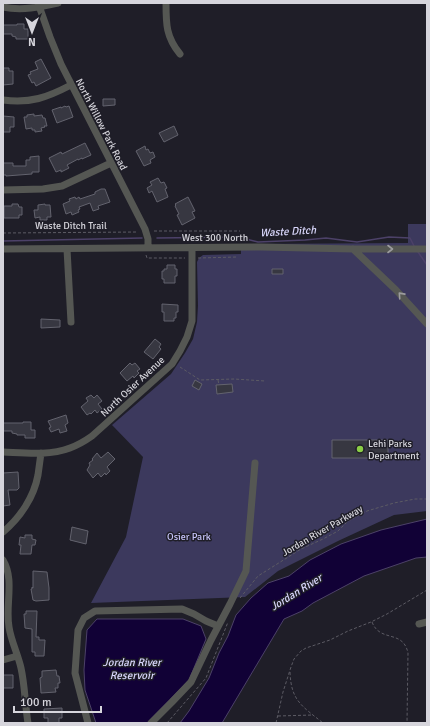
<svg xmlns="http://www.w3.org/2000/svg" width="430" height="726" font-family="Signika,sans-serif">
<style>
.green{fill:#3c395d}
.water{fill:#110136;stroke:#4c4168}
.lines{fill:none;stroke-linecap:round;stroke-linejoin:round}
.stream{stroke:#4c4168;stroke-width:1.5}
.building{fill:#373741;stroke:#63636e}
.path{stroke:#5c5b64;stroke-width:1;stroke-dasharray:3 2;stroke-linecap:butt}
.minor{stroke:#555753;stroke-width:7}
.oneway{stroke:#9c9c9e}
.poi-dot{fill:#8bce46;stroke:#1f1e28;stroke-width:1.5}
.labels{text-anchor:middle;stroke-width:3;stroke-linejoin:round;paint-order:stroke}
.street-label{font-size:10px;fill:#d6d5dc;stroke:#1f1e28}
.poi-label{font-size:10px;fill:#d6d5dc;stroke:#1f1e28;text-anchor:start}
.park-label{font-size:10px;fill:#c8c5fb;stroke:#1f1e28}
.water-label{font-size:11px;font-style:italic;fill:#d8d6fb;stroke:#1f1e28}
</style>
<rect width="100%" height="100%" fill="#1f1e28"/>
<path class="green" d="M408 224H427V511L394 515 338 541 278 571 245 597 91 603 126 537 143 457 112 425 171 374 185 353 193 339 197 322 198 306 197 262 199 258 203 255 241 254V244L408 243Z"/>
<path class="water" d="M427 519V557L416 558 364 576 313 603 302 611 284 619 222 723H180L189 711 209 678 219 653 228 636 236 615 251 598 268 583 289 576 310 560 341 544 381 530Z
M97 619H183L201 626 206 639 189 680 147 723H96L85 690 84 670 87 630Z"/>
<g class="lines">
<path class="stream" d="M157 238 238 237 258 242 305 240 326 238 357 242 389 237 410 238 414 246
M3 241 142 238
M418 252 427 265"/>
</g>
<path class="building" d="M17 24H24V29H28V39H16V37L12 36V34H3V25H17Z
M41 59 51 78 36 86 34 82 32 83 28 75 31 74 30 72 38 69 35 62Z
M3 68H9V71H13V84L3 85Z
M103 99H115V105L103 106Z
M65 106 66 107 69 106 73 117 57 123 52 110 61 107V108Z
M34 114V116L42 115 43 118H45L47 126H44L45 127 41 128 42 131 35 132V130H32V128L26 129 24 117H27V115Z
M3 116 14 117V127H10V132H3Z
M174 126 178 135 164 142 159 133Z
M85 143 91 155 82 159V158L78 160V159L67 165 69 168 61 172V170L56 172 49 158 61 152 62 154Z
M145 146 146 150 148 149 150 153 153 152 155 157 150 160 151 163 144 166 136 151Z
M39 156V172H32V174L6 176V175H3V163H13V166H26V160H30V157Z
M158 178 161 183 164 182 167 188 165 189 168 197 157 202 152 191 149 193 147 188 152 185 150 182Z
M101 189H105L110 202 98 206 99 209 93 211 90 203 79 207 80 209 78 210 79 212 72 215 71 212 66 214 63 204 70 201 69 199 75 197 76 199 79 197 80 199 95 194V192Z
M188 197 195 211 192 212 195 218 182 225 177 215 179 214 175 206 176 205 175 204Z
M12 204H18L19 207H22V215H19V218H4V206H12Z
M45 204V205H50L51 217H47V220H40V217L35 218 34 210H38V205Z
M167 265H175V269H177V276H175V283H164V279H162V271H164V269H167Z
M272 269H283V274H272Z
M162 304 178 305V312H176V318H174V321H164V312H162Z
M41 319 60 320V327L41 328Z
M155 339 161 344 159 347 161 349 153 359 144 352Z
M130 363 132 365 135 363 140 369 137 371 139 373 134 378 133 376 127 381 120 373Z
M195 380 202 384 199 390 192 386Z
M232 384 233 392 217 394 216 385Z
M91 395 94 398 97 395 102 401 98 404 102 409 97 413 95 410 91 414 90 413 87 415 81 407 88 401 86 398Z
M66 415 68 423 65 425 67 431 60 433 59 429 51 432 49 428 51 427 48 421Z
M23 422H31V430H35V438H25V435H17V434L12 433V431H3V423H23Z
M332 440H388V458H332Z
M108 452 115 459 107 467 110 471 106 475 105 473 101 477 98 473 93 478 87 470 90 465 89 463 93 460 92 459 97 453 101 458Z
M18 472 19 488 17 490H8L10 505 3 506V473Z
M72 527 88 531 86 544 70 540Z
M25 535H32V539L36 540 35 545H32L31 554H20L21 545H19L20 537 25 538Z
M33 571 47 572 49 588V600L36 601 33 600 31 589H32V587L33 588Z
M26 611H37L36 637H39V640H45L44 656H35V652H32V629L25 628 24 614H26Z
M56 670 57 676H59L60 683H58V688H55L56 692 41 693 40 678 42 677V671Z
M3 675H13V688H3Z
M62 708V718H59V723H48V718H44V709Z"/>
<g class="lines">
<path class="path" d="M154 231H240
M3 233 138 232
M146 255 147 258H185
M198 258 238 257
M180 367 200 380 234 379 265 381
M218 380 219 385
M240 598 258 576 301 549 323 539 338 531 348 521 367 511 394 503 415 499H427
M372 622C380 643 403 629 408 653L407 723
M290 672C291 701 302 706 323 723
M278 716 313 715
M167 723 206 678 228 622
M276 723 283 692 291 667 294 659 301 651 306 648 330 640 348 631 371 622 387 614 427 590"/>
<path class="minor" d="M38 3 50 37 61 64 145 229 148 239V248
M166 3C166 24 166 37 180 54
M3 7C22 11 40 7 58 3
M3 100C30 104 48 97 71 85
M3 190 43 189 62 186 111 163
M3 249 261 247 353 249H427
M67 249 71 322
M353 249 396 290 427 324
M3 452C25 453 49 456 70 448 78 445 85 441 92 436L172 364 180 351 187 337 192 321V248
M3 532C20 518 34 497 38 475 39 468 40 460 41 453
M3 560C15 580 5 605 9 627 11 641 18 654 21 668 25 686 25 705 28 723
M419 624 427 622
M3 660 17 656
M88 723 75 673 78 630 84 618 95 611 182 609 194 614 206 621 218 626
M151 723 172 702 191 682 211 640 230 604 246 571 255 463"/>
</g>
<defs><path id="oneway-chevron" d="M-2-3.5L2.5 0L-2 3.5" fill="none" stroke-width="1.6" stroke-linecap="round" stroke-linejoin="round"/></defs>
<g class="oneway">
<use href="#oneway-chevron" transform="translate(390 249)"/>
<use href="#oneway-chevron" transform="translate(401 295) rotate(-132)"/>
</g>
<circle class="poi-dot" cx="360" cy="449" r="4"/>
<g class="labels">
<g class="street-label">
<text transform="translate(102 124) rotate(63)" y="4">North Willow Park Road</text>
<text x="71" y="229">Waste Ditch Trail</text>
<text x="215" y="241">West 300 North</text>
<text transform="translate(132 386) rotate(-43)" y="4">North Osier Avenue</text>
<text transform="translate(322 530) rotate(-30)" y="4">Jordan River Parkway</text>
</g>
<g class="poi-label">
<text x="368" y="447">Lehi Parks<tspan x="368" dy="12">Department</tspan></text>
</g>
<g class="park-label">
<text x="189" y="540">Osier Park</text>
</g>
<g class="water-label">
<text transform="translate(288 231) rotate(-3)" y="4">Waste Ditch</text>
<text transform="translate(296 592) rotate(-32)" y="4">Jordan River</text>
<text x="132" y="666">Jordan River<tspan x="132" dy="13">Reservoir</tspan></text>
</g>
</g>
<rect width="430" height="726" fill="none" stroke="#d6d5dc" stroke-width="8"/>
<g transform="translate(32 32) rotate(180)" stroke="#1f1e28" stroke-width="3" paint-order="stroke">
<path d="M0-3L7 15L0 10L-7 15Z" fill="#d6d5dc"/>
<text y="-6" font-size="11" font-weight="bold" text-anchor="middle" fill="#d6d5dc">N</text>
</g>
<path d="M14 706v6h87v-6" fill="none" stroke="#d6d5dc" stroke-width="2"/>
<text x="20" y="706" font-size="12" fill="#d6d5dc" stroke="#1f1e28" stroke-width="3" paint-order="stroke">100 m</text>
</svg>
